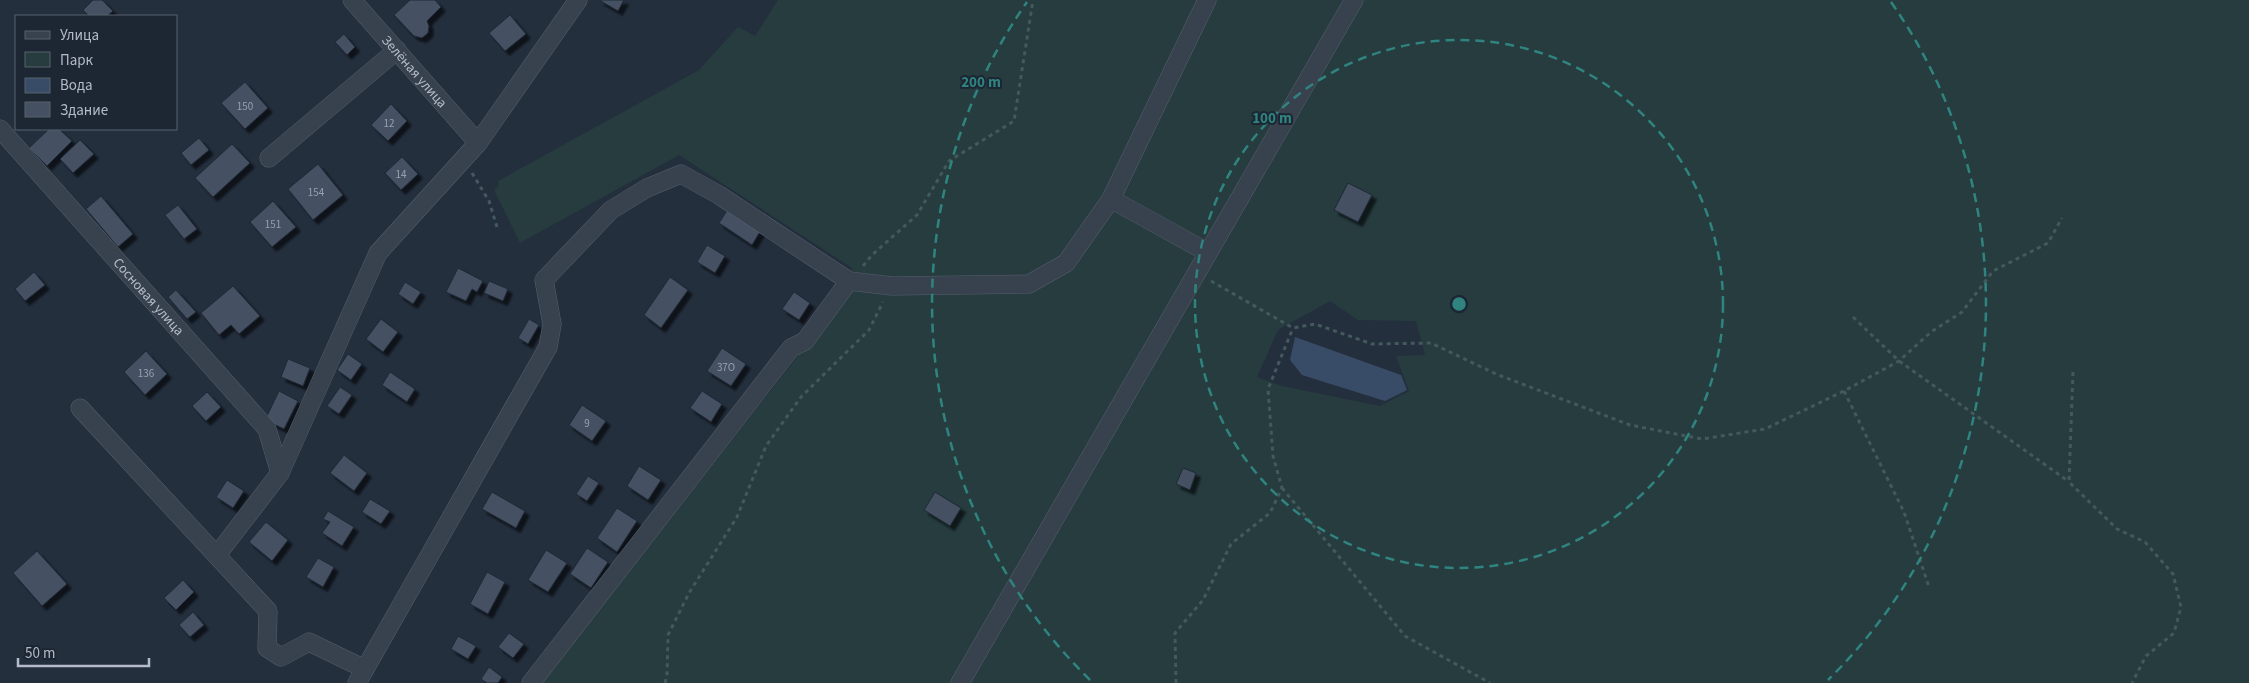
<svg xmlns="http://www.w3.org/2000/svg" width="2249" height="683" font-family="'Source Sans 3',sans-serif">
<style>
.green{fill:#263c3f;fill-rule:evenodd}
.water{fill:#394c67}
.building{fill:#455162;stroke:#1f2835;filter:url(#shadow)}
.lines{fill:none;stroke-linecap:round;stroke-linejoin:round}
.minor-casing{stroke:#565f6c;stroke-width:19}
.path{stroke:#44595c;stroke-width:3;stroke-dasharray:4 4;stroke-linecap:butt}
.minor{stroke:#38414e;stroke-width:18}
.ring{fill:none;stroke:#308480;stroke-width:2.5;stroke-dasharray:9 6}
.labels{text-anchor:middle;stroke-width:4;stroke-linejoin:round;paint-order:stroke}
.number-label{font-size:11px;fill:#98a1af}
.street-label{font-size:14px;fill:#b4bcc9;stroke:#1d2633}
.centre{fill:#308480;stroke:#1d2633;stroke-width:2.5}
.ring-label{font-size:15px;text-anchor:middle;font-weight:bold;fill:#308480;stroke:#1d2633;stroke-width:4;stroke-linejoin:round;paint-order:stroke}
</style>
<defs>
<filter id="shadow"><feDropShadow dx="4.5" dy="4.5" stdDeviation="1" flood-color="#0009"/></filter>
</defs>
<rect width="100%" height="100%" fill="#242f3e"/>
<path class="green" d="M778 0H2249V683H542L847 293 852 268 679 155 520 243 494 190 499 186 498 181 699 70 738 27 755 36ZM1330 301 1358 320 1416 321 1425 355 1396 356 1409 391 1380 406 1282 386 1257 377 1278 330Z"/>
<path class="water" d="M1295 337 1401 375 1407 390 1385 401 1302 375 1290 360Z"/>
<path class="building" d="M93 0H102L113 11 107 16H89L83 10Z
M410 0H435L441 7 427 21 429 26 428 33 422 38 414 36 394 15Z
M599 0H624L618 11Z
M510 15 526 34 505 51 489 33Z
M344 34 355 47 347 55 335 42Z
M245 82 268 108 245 129 221 103Z
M391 104 407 121 388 141 371 125Z
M49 129H59L72 141 47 166 29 148Z
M199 138 209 150 191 165 181 153Z
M80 140 94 154 73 173 60 159Z
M232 144 250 163 213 197 195 178Z
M402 157 418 174 401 190 385 173Z
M318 164 343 195 313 220 288 189Z
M1348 183 1372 195 1358 222 1334 210Z
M101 196 133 234 118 247 86 209Z
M273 201 296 227 272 247 250 222Z
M178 205 197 229 184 239 165 215Z
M728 209 761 230 752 245 719 223Z
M707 245 725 256 715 273 697 262Z
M458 268 483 281 477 292 472 289 466 301 446 292Z
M34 272 45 285 25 301 15 289Z
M670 277 688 290 661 328 644 315Z
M489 281 508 289 503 301 484 293Z
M405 282 421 292 413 304 398 294Z
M233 286 260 316 239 334 231 325 219 335 201 313Z
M176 290 196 312 187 319 168 297Z
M794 292 810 303 799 320 782 309Z
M381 319 398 332 383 352 366 339Z
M529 319 539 325 528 344 518 338Z
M722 348 746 364 731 386 707 371Z
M146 351 167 374 145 395 124 372Z
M348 354 362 364 351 380 337 370Z
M288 359 310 368 303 386 281 377Z
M390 372 415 389 407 402 382 385Z
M340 387 352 395 339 414 327 406Z
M279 391 298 401 284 429 265 420Z
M702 391 722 404 711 422 690 408Z
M207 392 221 407 206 421 192 406Z
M582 405 606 421 592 441 569 425Z
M344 455 367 473 354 491 330 473Z
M639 466 661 480 648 500 627 486Z
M1183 468 1196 473 1190 490 1176 484Z
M588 476 599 483 587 501 576 494Z
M227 480 244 491 233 508 216 497Z
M492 492 525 511 516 528 482 509Z
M935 492 961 508 950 526 924 510Z
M370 499 390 511 381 524 362 512Z
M617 508 637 521 617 552 597 538Z
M328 511 354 527 342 546 322 533 330 522 323 519Z
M266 522 288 540 272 561 249 542Z
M587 548 608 562 591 588 570 574Z
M546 550 567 563 548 592 528 580Z
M37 551 67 584 42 606 13 573Z
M318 558 334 567 323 587 306 577Z
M487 572 505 582 488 614 470 604Z
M183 580 194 592 176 610 164 598Z
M193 612 204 625 190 637 179 625Z
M509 633 524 644 513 658 498 647Z
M458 636 476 646 468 659 451 649Z
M489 667 502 677 498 683H487L481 679Z"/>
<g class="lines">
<defs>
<g id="minor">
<path id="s1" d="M352 0 478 143"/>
<path id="s2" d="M0 129 267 429 280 473"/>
<path d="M269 158 397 50"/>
<path d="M1111 199 1207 0"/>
<path d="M80 408 268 611 267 648 281 657 309 642 365 669"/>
<path d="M217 555 280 473 378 253 478 143 578 0"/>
<path d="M357 683 548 347 552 324 544 280 611 210 647 188 681 174 719 195 849 281 892 286 1029 284 1066 263 1111 199 1207 252"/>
<path d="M531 683 791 348 805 341 849 281"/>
<path d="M960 683 1354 0"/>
</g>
</defs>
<use href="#minor" class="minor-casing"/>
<path class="path" d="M472 173 489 201 497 227
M863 266 872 255 917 215 949 161 1014 121 1033 0
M1211 281 1293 328 1315 324 1372 344 1431 343 1496 374 1630 425 1702 439 1765 429 1844 391 1899 361 1931 332 1962 312 1993 271 2048 243 2062 218
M1853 317 1899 361 2068 481
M2073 372 2069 482 2117 529 2145 542 2173 574 2181 607 2174 633 2146 656 2132 683
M1844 391 1904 512 1929 587
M1282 488 1405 636 1490 683
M665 683 667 675 668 635 689 593 737 517 766 446 801 397 869 330 883 302
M1176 683 1175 633 1203 600 1231 544 1270 513 1282 488 1273 456 1268 389 1293 328"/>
<use href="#minor" class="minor"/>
</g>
<g class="ring">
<circle cx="1459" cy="304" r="264"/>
<path d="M1090 680A527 527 0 0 1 1027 2M1891 2A527 527 0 0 1 1828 680"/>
</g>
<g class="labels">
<g class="number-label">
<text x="245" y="110">150</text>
<text x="389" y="127">12</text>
<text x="401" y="178">14</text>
<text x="316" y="196">154</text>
<text x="273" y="228">151</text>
<text x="726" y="371">37О</text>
<text x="146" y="377">136</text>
<text x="587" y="427">9</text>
</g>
<g class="street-label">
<text dy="5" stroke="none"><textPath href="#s1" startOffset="95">Зелёная улица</textPath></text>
<text dy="5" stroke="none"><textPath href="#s2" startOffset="224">Сосновая улица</textPath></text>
</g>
</g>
<circle cx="1459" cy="304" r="8" class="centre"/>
<g class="ring-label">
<text x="981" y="87">200 m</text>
<text x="1272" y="123">100 m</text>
</g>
<rect x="15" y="15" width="162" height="115" fill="#1d2633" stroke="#59626f"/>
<rect x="25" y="31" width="25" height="8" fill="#38414e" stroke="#59626f"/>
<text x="60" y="40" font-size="15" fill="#b4bcc9">Улица</text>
<rect x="25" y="52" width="25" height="15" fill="#263c3f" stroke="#59626f"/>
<text x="60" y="65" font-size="15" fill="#b4bcc9">Парк</text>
<rect x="25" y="78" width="25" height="15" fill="#394c67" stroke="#59626f"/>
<text x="60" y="90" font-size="15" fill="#b4bcc9">Вода</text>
<rect x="25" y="102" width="25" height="15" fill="#455162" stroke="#59626f"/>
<text x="60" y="115" font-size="15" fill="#b4bcc9">Здание</text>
<path d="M18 658v8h131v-8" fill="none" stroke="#b4bcc9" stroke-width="2.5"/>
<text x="25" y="658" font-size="15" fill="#b4bcc9" stroke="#1d2633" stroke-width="4" paint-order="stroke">50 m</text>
</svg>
